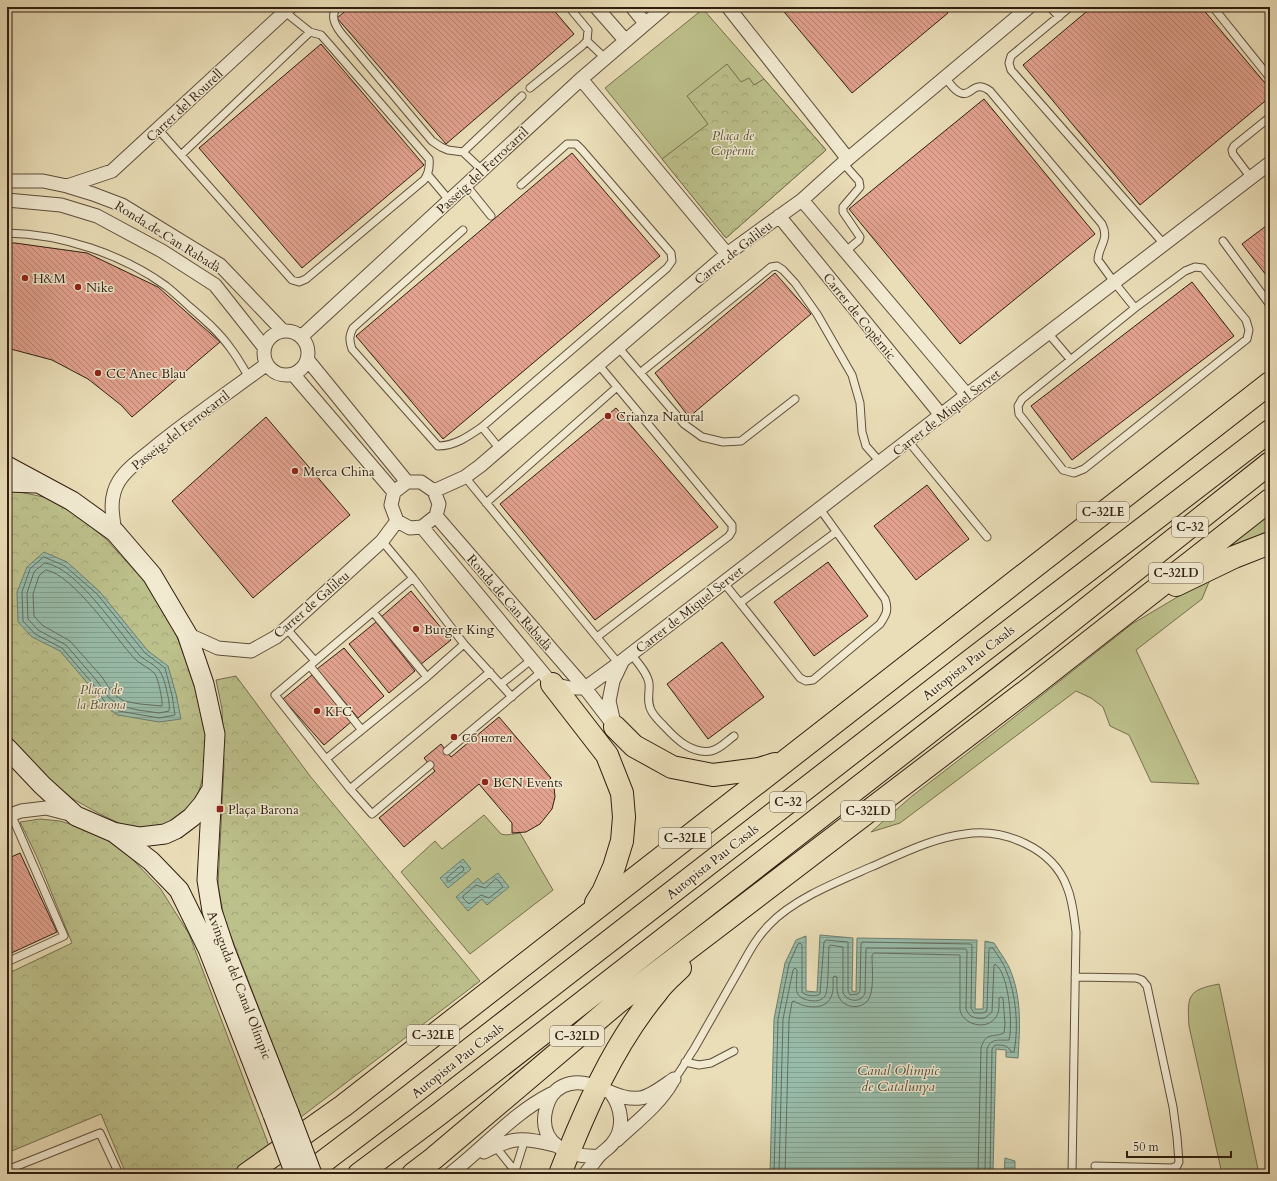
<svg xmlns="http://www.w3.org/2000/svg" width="1277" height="1181" font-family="Cardo,serif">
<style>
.green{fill:#bcc08b;stroke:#766f4e}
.forest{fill:url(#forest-crowns);stroke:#766f4e}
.water{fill:url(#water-rules);stroke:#6f7d6d}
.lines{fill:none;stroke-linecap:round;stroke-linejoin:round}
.shore{stroke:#646d5e;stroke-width:1}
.building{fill:url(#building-back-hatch);stroke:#311e11}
.lane-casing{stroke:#5f4e3b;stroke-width:9}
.street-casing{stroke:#5f4e3b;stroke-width:15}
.secondary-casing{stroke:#311e11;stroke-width:21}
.highway-casing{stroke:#311e11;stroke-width:24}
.lane{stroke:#f1ead1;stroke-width:7}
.street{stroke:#f1ead1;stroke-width:13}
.secondary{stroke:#f1ead1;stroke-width:19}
.highway{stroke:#eadeb8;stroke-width:22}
.secondary-bridge-casing{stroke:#311e11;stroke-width:21;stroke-linecap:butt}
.secondary-bridge{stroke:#f1ead1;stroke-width:19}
.poi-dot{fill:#8f2418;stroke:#f1ead1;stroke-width:1.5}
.labels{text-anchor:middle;stroke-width:3;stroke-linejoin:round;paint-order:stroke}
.shield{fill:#f1ead1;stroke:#6b5b4b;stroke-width:1}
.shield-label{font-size:12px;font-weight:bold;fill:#311e11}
.street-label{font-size:13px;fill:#311e11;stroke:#f1ead1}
.park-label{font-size:13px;font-style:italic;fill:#5b4f36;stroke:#f1ead1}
.poi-label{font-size:13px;fill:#311e11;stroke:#f1ead1;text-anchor:start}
.water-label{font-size:14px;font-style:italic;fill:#504d3f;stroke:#f1ead1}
</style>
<defs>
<pattern id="forest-crowns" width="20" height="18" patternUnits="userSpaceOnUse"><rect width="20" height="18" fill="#bcc08b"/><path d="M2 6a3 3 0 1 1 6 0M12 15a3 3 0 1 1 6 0" fill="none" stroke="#a2a577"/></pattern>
<pattern id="water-rules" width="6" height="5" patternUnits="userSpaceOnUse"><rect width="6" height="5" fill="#98bcaa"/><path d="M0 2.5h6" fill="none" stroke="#83a191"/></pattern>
<pattern id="building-back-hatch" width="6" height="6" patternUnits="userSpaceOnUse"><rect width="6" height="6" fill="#e2a28f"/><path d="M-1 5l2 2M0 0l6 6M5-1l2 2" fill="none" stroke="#b88373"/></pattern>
</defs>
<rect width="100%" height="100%" fill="#eadeb8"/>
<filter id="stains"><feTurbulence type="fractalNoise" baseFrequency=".005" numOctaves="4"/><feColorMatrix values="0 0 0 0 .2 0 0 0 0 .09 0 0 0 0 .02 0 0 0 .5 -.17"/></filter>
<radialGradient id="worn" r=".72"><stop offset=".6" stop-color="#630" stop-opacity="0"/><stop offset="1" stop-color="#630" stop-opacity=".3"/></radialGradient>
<path class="green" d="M703 9 826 150 726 238 605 88Z
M1270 513V533L1220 551Z
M1211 577 1202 599 1136 650 1199 784 1151 782 1129 735 1110 726 1103 707 1091 698 1076 691 900 823 871 832 912 796 1008 722 1132 624Z
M484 815 501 834 506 835 520 833 553 890 470 954 401 872 435 841 442 849Z
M1219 984 1220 988 1259 1174H1222L1189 1026C1187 995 1188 990 1219 984Z"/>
<path class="forest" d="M727 64 741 82 749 78 754 85 764 79 826 150 726 238 662 159 708 124 687 96Z
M15 491 53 499 80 518 106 539 155 593 170 621 194 676 206 732 205 769 199 791 193 803 181 816 163 825 142 828 121 824 100 814 73 799 47 777 15 743 7 730V492Z
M236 676 310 776 480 981 301 1117 224 918 218 885 224 766 222 709 216 680Z
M40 819 60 821 86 829 107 840 132 859 160 888 189 934 269 1146 230 1174H126L101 1114 7 1153V974L72 943 37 857 20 822Z"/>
<path class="water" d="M44 552 67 562 100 592 148 651 168 666 176 694 181 719 159 722 118 715 102 705 90 686 60 651 32 637 18 622 17 592 27 567Z
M463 859 471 869 448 888 440 878Z
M498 873 509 887 487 905 482 899 468 911 456 897 478 878 483 884Z
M820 935 853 938 852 991 856 992 857 938 977 940 975 1009H983L985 941 994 943C999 951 1005 959 1009 967 1022 996 1020 1027 1018 1058L1006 1057V1050L996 1049 993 1172 1004 1173 1005 1158 1015 1161V1174H770L774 1019 785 963 796 940 806 936V991L817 992Z"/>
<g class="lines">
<path class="shore" d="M44 557 65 566 97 594 145 653 165 668 172 695 175 715 159 718 119 711 105 702 93 684 62 648 35 634 23 621 22 592 30 569Z
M45 563C77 567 118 632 140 656 146 661 154 664 159 670 164 675 171 705 169 711L159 713 138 710 121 706 109 698 97 681 66 645 38 630 28 619 27 593 34 572Z
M46 570C73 574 116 639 135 659 141 665 150 668 155 674 158 678 163 701 162 706L140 704 124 701 113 694 102 677 70 641 42 625 34 616 33 594 39 576Z
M461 866 463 867 464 870 450 881H447V878Z
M496 879 498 880 503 887 489 898 481 895 469 904 463 898V896L476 885 485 888Z
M774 1174 778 1019 789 964 798 944 800 943 802 945V992C805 996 816 997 820 994L824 942 826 940 848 942V991L850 995 858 994 860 991 861 944 862 942 971 944 972 946 971 1008 974 1013H982L986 1012 987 1009 989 949 991 948H993C997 955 1003 962 1006 970 1016 994 1019 1026 1014 1052H1011C1008 1045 1003 1045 995 1045L992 1049 990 1174
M779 1174 783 1019 793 970 795 968 797 970C797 988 791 999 814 1001 818 1001 822 1000 825 996 829 991 828 956 829 947L830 945 843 947V993L847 998C854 1002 862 1001 865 993L866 949 867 948 966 949 967 951 966 1009C969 1018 977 1019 985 1018L992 1012 994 966 995 964C1009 973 1013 1025 1009 1040 1000 1041 991 1037 987 1049L985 1174
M785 1174 789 1020 792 1002 794 1001C804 1008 825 1011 831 997 834 991 833 984 833 977L835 976 837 977C837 984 836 993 840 999 847 1010 866 1009 870 996 874 986 872 966 872 955L874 953 960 955V1010C963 1025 987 1031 996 1017 1000 1011 999 1004 999 998L1001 997 1003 998 1005 1024 1004 1033C994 1038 986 1031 981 1048L978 1174"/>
</g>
<path class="building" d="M350 7H551L574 34 446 144 337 18Z
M780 7H943L948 13 852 93Z
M1092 7H1201L1270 89V97L1140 205 1023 65Z
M321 44 424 165 302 268 199 148Z
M984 99 1095 234 960 344 849 209Z
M572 153 660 256 443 439 356 336Z
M1270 223V280L1242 244Z
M7 243H15L87 253 158 287 220 342 132 417 121 405 88 379 52 360 7 348Z
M775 273 811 314 689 417 655 373Z
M1192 282 1234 336 1072 460 1031 406Z
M616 408 718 527 595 620 500 504Z
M266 417 350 515 253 598 172 501Z
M927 485 969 539 916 580 874 526Z
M828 562 868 616 814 656 774 602Z
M411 591 451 640 420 665 381 617Z
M376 622 415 671 389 693 349 644Z
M722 642 764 697 708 739 667 684Z
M344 648 384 696 358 718 317 669Z
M312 675 351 722 324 745 283 699Z
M499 717 551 778 548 781 554 787 555 797 552 809 540 824 526 832 512 833V823L479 784 404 847 379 818 435 771 424 758 441 744 451 757Z
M20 853 57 932 7 955V859Z"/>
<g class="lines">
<defs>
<path id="lane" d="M337 7C330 16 335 25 341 33L432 141 441 147 448 150 463 152 482 170
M1050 7 1059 17
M1070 7 1011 56 1009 63 1011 70 1164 244
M1213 7 1270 78
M587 41 605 58
M945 77C949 82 954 91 961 93 972 97 973 79 990 91L1102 224C1110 240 1098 246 1098 260L1114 282 1135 308
M530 88 582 46 587 41 588 30 569 7
M158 129 292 280 299 282 306 279 424 180C429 173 430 167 429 159L329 44 321 35 310 32 285 12
M463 152 522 96
M181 155 310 32
M843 163 859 181 860 187 843 207V212L860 237 859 240 846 251
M428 175 449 200
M1251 178 1233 154 1232 150 1234 146 1270 117
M466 185 491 216
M463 230 353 328C349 336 349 340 352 349L438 446C455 446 469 436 482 427L667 268 672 261 671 253 582 150 576 144H567L521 185
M7 233C61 234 122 254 166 286 175 293 183 301 191 308 205 320 220 333 231 349 238 358 243 368 249 377
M1223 241 1270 305
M1195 267 1203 268 1246 320 1249 330 1247 339 1084 469 1074 473 1063 470 1019 414 1018 406 1022 399 1135 308 1185 271Z
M1048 333 1070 359
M618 347 684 424 702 437 723 442 741 441 795 399
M640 373 771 267 777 266 783 270 795 283 817 314 852 375 860 403 862 432 866 446 880 462
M482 427 499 448
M908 441 987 537
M465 477 619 664
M486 503 617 387
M382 541 413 578
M413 578 464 644 427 677 326 759 275 695Z
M724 583 800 678 806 681 813 680 880 624C886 615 889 610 885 599L820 509
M740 603 836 532
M373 612 427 677
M286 628 315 661
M597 637 729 536 732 531V525L598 364
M464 644 512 697
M631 654C637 662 647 672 649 683 650 693 646 702 652 712 655 717 660 722 664 726 676 739 691 754 711 751 720 749 727 741 734 736
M310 666 361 729
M501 684 531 660
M447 751 541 672
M326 759 350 789
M430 765 372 814 350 789 490 672
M7 962 64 936 11 814
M1075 977 1136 978 1142 980 1147 986 1173 1107 1177 1137 1179 1162 1177 1166 1172 1168 1095 1166
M685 1062 699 1065 711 1063 734 1051
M674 1079C682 1070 687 1059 694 1049 709 1023 724 996 739 970 748 954 756 938 769 925 793 899 839 881 871 867 901 854 932 838 965 834 1004 828 1053 848 1067 887 1073 901 1074 917 1076 932L1072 1174
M495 1146 515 1171
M7 1170 100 1133 119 1174
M516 1174 515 1171 525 1139"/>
<path id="street" d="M596 7 625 40
M632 7 645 23
M728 7 848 159
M581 79 727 254
M7 181H43L67 186 93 194 122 205 220 265 283 331
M67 186 112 171 290 7
M7 200 61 205 97 216 162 251 215 285 264 347
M802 200 967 395
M779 216 941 415
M264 353a22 22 0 1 1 44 0a22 22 0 1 1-44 0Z
M301 337 581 79 665 7
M307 359 407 482
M293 374 394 492
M407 482H421L434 491 439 504 436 516 422 527 410 528 397 521 391 505 394 492Z
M434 491 465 477 480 466 727 254 802 200 843 163 1029 7
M436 516 585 688 615 727
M422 527 552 684 570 688H585L622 661 941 415 967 395 1270 163
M115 532C112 514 109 497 119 481 127 468 142 458 154 448 191 418 229 392 267 364
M187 634 218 648 251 651 276 637 290 625 382 541 397 521
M614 723 609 701 613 681 622 662
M7 816 21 811 46 808 73 815
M617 1140C636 1122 659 1105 672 1082
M484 1152C512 1137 523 1137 554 1145
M599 1156C569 1158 537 1144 546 1109 549 1098 553 1091 563 1086 589 1073 614 1102 640 1098 650 1097 665 1085 674 1079
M450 1174C484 1148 513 1113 551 1094
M585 1174C590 1168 594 1162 598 1157 602 1152 608 1149 612 1144 625 1129 622 1108 611 1093"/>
<path id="secondary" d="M7 466 72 501 115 532 152 575 187 634 204 684 215 734 212 789 203 804 192 817 176 829 165 834 140 837 113 832 76 816 42 785 7 748
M7 482 36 483
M212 790 207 880 212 911 225 950 289 1113
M116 834 151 861 179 890 208 949 273 1115"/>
<path id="highway" d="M1176 585 1234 557 1270 543
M552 684 607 755 622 793 624 817 622 841 614 867 603 892 596 903
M615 727 634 746 672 767 713 775 759 769 775 764
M247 1174 343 1106 1270 383
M307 1174 398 1105 970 661 1270 431
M359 1174 438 1115 1046 641 1270 463
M413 1174 434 1158 617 1003 1034 685 1270 500
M560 1174C585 1110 613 1045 657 992 663 983 672 976 680 968"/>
</defs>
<use href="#lane" class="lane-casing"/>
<use href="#street" class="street-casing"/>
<use href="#secondary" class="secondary-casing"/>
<use href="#highway" class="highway-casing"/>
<use href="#lane" class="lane"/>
<use href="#street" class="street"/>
<use href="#secondary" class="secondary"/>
<use href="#highway" class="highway"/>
<defs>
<path id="secondary-bridge" d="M289 1113 312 1174
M273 1115 295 1174"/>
</defs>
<use href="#secondary-bridge" class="secondary-bridge-casing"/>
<use href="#secondary-bridge" class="secondary-bridge"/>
</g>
<g class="poi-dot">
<circle cx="25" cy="278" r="4"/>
<circle cx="78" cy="287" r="4"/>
<circle cx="98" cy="373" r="4"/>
<circle cx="608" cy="416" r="4"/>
<circle cx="295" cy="471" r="4"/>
<circle cx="416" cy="629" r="4"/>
<circle cx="317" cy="711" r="4"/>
<circle cx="454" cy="737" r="4"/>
<circle cx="485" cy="782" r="4"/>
<rect x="216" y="805" width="8" height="8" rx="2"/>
</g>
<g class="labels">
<g class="shield">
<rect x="1077" y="502" width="52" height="20" rx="3"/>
<rect x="1172" y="517" width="36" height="20" rx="3"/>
<rect x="1149" y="563" width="54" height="20" rx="3"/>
<rect x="770" y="792" width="36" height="20" rx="3"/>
<rect x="841" y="801" width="54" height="20" rx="3"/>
<rect x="659" y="828" width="52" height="20" rx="3"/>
<rect x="407" y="1025" width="52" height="20" rx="3"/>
<rect x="550" y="1026" width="54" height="20" rx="3"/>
</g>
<g class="shield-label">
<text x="1103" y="516">C-32LE</text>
<text x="1190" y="531">C-32</text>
<text x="1176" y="577">C-32LD</text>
<text x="788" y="806">C-32</text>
<text x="868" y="815">C-32LD</text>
<text x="685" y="842">C-32LE</text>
<text x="433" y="1039">C-32LE</text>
<text x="577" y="1040">C-32LD</text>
</g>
<g class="street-label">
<text transform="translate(184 105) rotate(-43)" y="5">Carrer del Rourell</text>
<text transform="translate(482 170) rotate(-43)" y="5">Passeig del Ferrocarril</text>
<text transform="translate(168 236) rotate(32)" y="5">Ronda de Can Rabadà</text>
<text transform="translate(733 252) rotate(-38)" y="5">Carrer de Galileu</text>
<text transform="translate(860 316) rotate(51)" y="5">Carrer de Copèrnic</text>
<text transform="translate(946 412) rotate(-38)" y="5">Carrer de Miquel Servet</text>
<text transform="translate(180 430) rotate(-38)" y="5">Passeig del Ferrocarril</text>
<text transform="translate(510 602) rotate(49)" y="5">Ronda de Can Rabadà</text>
<text transform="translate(311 604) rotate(-41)" y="5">Carrer de Galileu</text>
<text transform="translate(689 609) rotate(-38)" y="5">Carrer de Miquel Servet</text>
<text transform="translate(968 662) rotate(-38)" y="5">Autopista Pau Casals</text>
<text transform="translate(712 861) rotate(-38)" y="5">Autopista Pau Casals</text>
<text transform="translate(240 985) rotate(69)" y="5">Avinguda del Canal Olímpic</text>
<text transform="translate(457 1060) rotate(-38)" y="5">Autopista Pau Casals</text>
</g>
<g class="park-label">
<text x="733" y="140">Plaça de<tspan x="733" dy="15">Copèrnic</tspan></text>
<text x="101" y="694">Plaça de<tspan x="101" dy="15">la Barona</tspan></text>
</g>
<g class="poi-label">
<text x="33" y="283">H&amp;M</text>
<text x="86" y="292">Nike</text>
<text x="106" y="378">CC Anec Blau</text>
<text x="616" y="421">Crianza Natural</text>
<text x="303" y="476">Merca China</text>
<text x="424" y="634">Burger King</text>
<text x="325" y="716">KFC</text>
<text x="462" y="742">Сб нотел</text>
<text x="493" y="787">BCN Events</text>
<text x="228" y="814">Plaça Barona</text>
</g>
<g class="water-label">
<text x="898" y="1075">Canal Olimpic<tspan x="898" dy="16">de Catalunya</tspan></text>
</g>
</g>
<rect width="1277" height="1181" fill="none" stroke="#eadeb8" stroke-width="24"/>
<rect x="8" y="8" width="1261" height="1165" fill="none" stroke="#311e11" stroke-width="2"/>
<rect x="12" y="12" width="1253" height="1157" fill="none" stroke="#311e11"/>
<path d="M1127 1151v6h104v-6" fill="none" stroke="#311e11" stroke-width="2"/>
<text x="1133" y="1151" font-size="12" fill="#311e11" stroke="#f1ead1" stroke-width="3" paint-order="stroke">50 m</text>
<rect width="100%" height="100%" filter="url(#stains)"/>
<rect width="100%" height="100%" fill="url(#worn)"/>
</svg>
